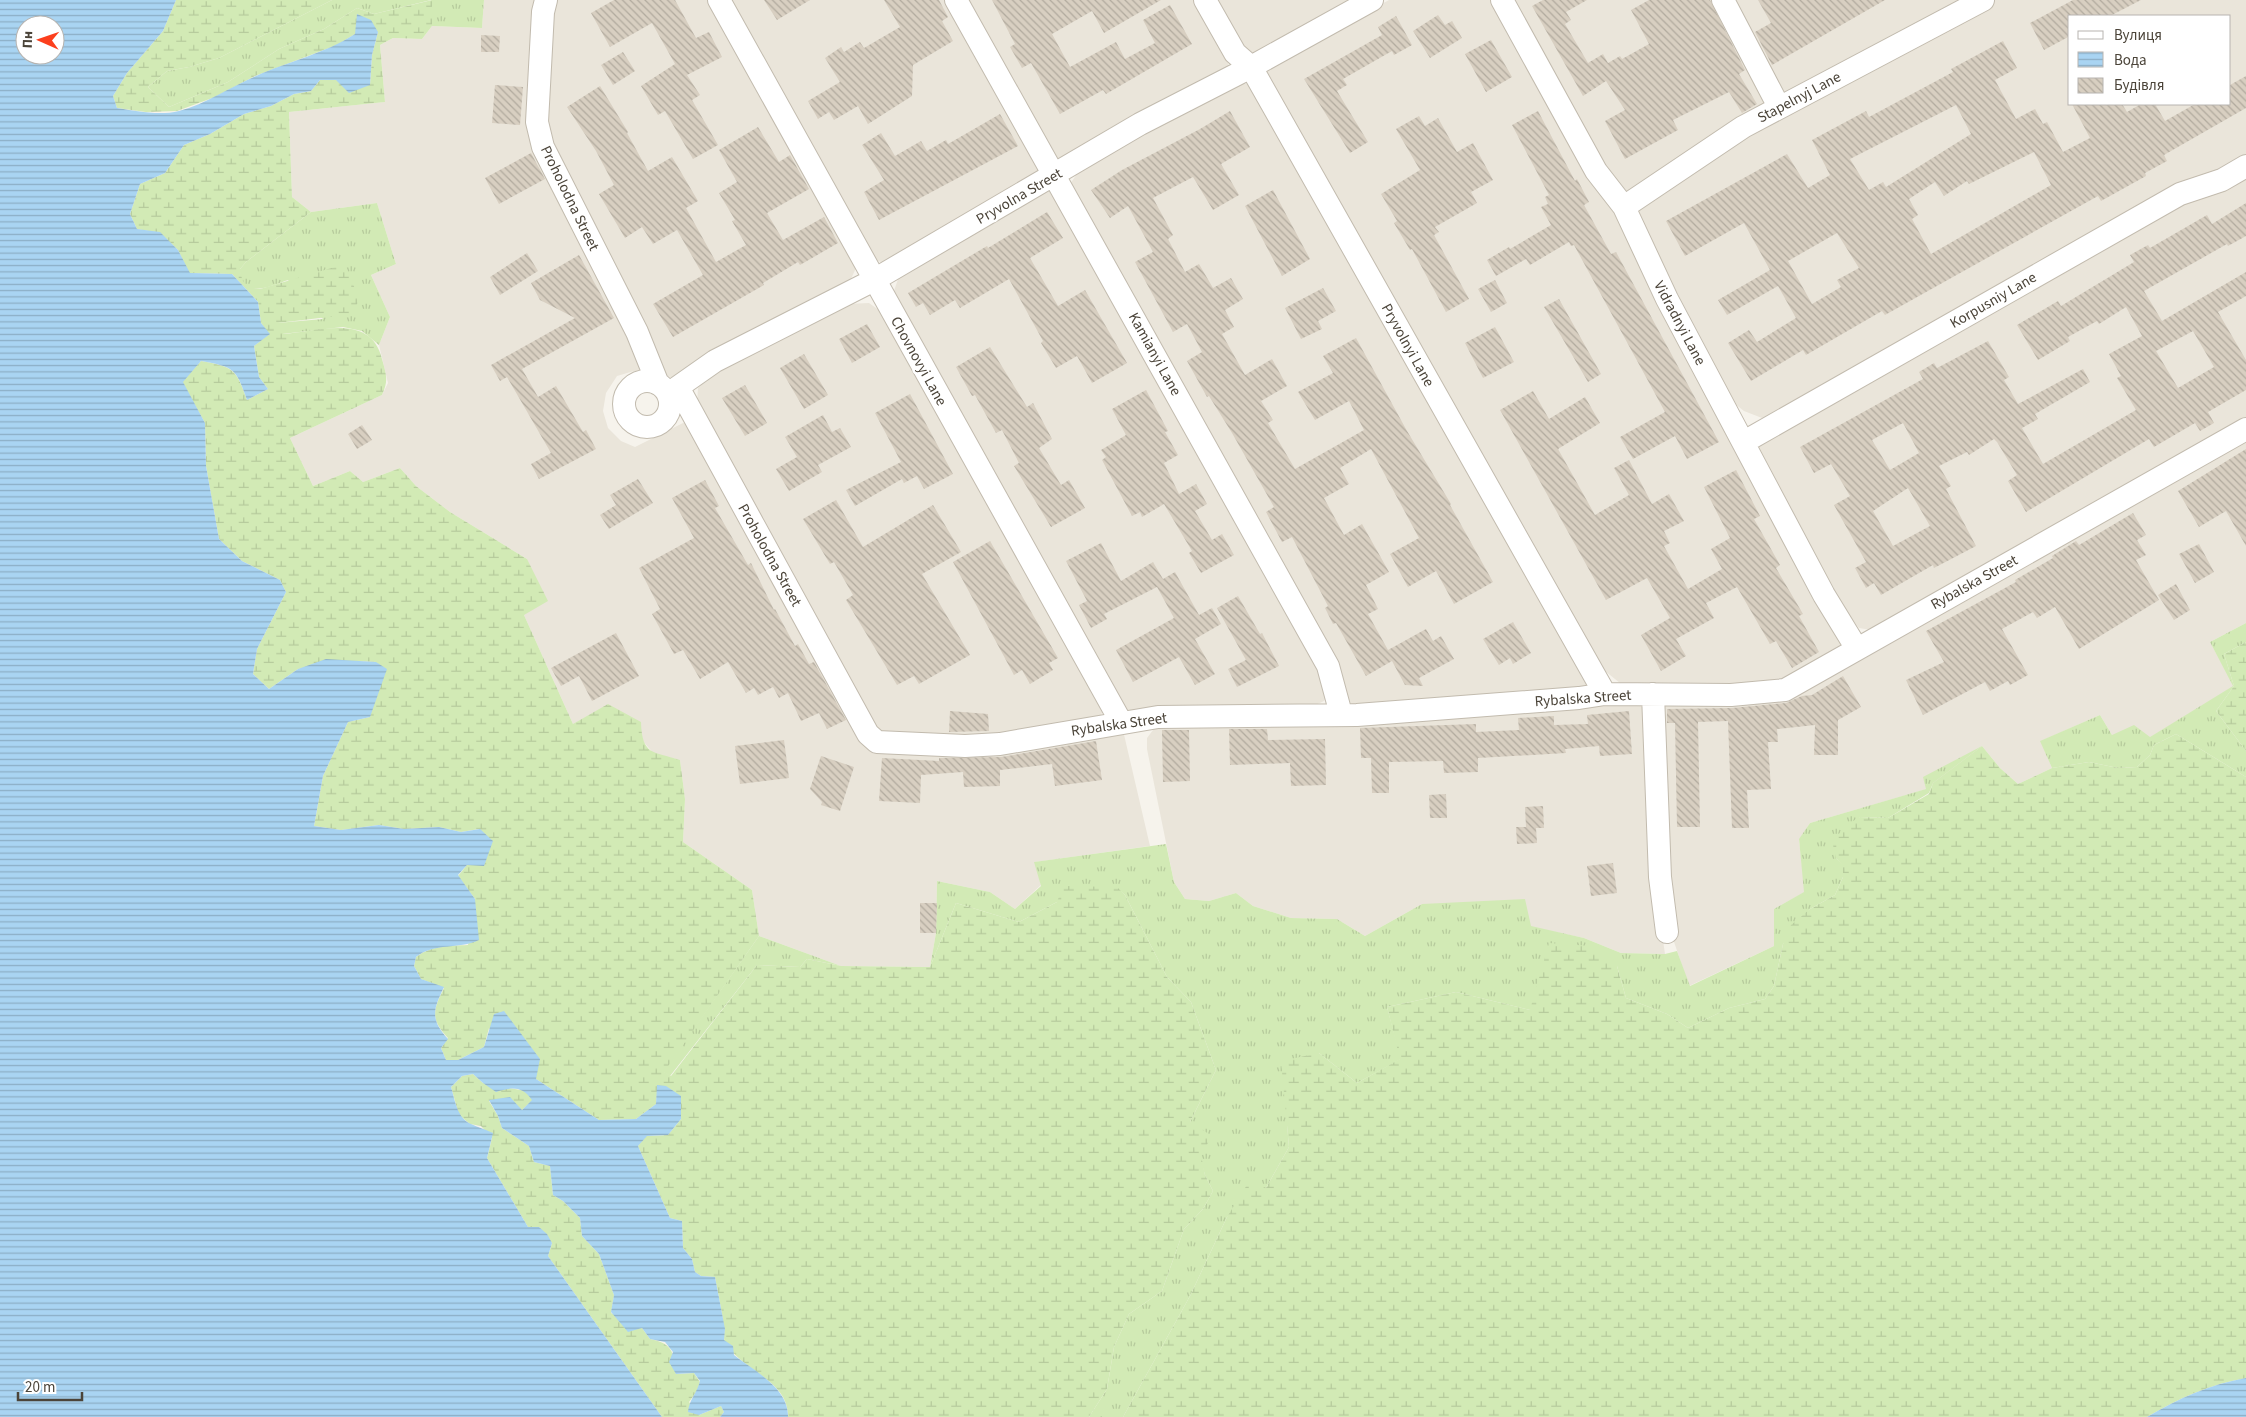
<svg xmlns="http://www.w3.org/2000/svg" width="2246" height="1417" font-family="'Source Sans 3',sans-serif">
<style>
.residential{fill:#eae5da;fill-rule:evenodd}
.grass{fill:url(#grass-tufts)}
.wetland{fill:url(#wetland-marsh)}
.water{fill:url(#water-rules);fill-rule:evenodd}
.building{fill:url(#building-back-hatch);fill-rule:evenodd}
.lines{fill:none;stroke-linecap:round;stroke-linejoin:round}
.minor-casing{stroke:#c2bbae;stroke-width:24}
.minor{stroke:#fff;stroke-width:22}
.labels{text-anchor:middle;stroke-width:5;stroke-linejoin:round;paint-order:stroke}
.street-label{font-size:15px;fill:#4b4439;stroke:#fff}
</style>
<defs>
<pattern id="grass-tufts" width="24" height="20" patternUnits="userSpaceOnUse" patternTransform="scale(1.25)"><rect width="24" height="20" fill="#d2eab5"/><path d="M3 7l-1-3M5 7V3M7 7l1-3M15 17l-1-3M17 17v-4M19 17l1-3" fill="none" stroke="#b6ca9c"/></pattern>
<pattern id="wetland-marsh" width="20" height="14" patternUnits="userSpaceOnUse" patternTransform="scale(1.25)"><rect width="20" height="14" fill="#d2eab5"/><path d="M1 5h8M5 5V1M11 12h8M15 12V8" fill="none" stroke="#b6ca9c"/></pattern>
<pattern id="water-rules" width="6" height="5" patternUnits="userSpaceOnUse" patternTransform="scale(1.25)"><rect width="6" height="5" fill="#a9d4f2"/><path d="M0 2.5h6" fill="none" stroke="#8caec5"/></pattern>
<pattern id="building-back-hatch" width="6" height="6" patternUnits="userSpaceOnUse" patternTransform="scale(1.25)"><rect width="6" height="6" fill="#d8cfc1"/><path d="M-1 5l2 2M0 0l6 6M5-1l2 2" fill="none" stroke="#b1aa9e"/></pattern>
</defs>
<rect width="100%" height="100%" fill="#f6f3ec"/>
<path class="residential" d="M484 0H540L531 124 648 371H634L617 376 606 393 603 411 608 428 621 441 635 447 687 421 867 747 1122 726 1150 846 1035 862 1041 885 1015 909 990 892 937 881 936 933 930 967 841 966 759 936 752 890 683 842 685 799 680 760 654 754 642 740 573 724 524 615 527 559 450 512 416 486 400 468 363 482 350 471 313 486 290 438 382 395 388 383 379 345 390 317 371 275 396 264 377 203 311 212 292 197 289 112 385 102 380 45 393 38 422 39 432 26 482 28Z
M551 0H711L856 268 850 281 675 378 662 375 546 145Z
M726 0H949L1039 160 1040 177 893 261 881 262 870 258Z
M964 0H1197L1229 62 1227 69 1067 158H1058L1051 152Z
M1211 0H1354L1256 55H1248Z
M1389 0H1497L1620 209 1841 640 1842 648 1783 687 1620 683 1605 671 1266 73 1271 65Z
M1507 0H1721L1772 102 1627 194 1618 191Z
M1727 0H1971L1780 95Z
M1994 0H2246V160L1787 412 1762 418 1744 411 1730 400 1634 219 1637 202 1746 130ZM2070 16H2230V104H2070Z
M1240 84H1248L1588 680 1587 687 1358 709 1346 699 1070 184 1079 171 1143 129Z
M2246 171V422L1871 630 1859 628 1831 593 1761 464 1759 447 1765 434 2183 198Z
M1048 188H1053L1329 690 1324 701 1313 706 1129 711 1120 709 896 305 894 291 899 276Z
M869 303 883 313 1103 709 1101 716 1000 741 889 737 878 729 851 687 697 403 698 388 719 365 847 304Z
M2246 434V623L2210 642 2234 686 2149 738 2112 735 2100 715 2041 741 2052 768 2018 784 2000 768 1982 746 1927 789 1810 823 1799 840 1805 892 1774 909V946L1689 986 1671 933 1664 697 1786 693Z
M1631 700 1644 705 1654 879 1665 954 1621 953 1584 938 1422 904 1365 936 1337 919 1291 918 1253 906 1236 893 1209 901 1185 899 1174 882 1147 749V738L1156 726Z"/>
<path class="grass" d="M332 0H484L482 28 432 26 431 0 374 14 357 8 324 29 279 49 228 82 169 107 148 87 167 71 189 67 219 58Z
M377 203 396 264 371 275 390 317 379 345 362 331 343 327 282 334 277 323 323 319 288 280C276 284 250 297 242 281 240 278 240 272 240 269L246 262 311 212Z
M2246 623V642L2224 654 2234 686 2216 711 2246 751V777L2176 734 2154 745 2150 755 2137 767 2118 768 2089 762 2052 768 2040 741 2100 715 2112 735 2134 725 2150 737 2233 686 2210 642Z
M1982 746 1933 783 1929 793 1888 818 1860 817 1836 858 1843 865V877L1835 895 1810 909 1783 944 1774 986 1765 999 1729 1008 1688 1028 1667 1014 1626 998 1617 966 1530 1010 1456 992 1387 1007 1401 1059 1357 1083 1319 1053 1287 1124 1289 1147 1266 1188 1227 1217 1190 1296 1123 1417H1089L1107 1389 1114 1347 1129 1314 1162 1291 1184 1229 1203 1209 1213 1191 1205 1175 1190 1122 1216 1070 1191 1002 1167 977 1125 895 1116 887 1057 902 1019 922 956 903 930 967 936 933 937 881 990 892 1015 909 1041 886 1034 862 1166 844 1174 882 1185 899 1209 901 1236 893 1253 906 1291 918 1337 919 1365 936 1422 904 1525 899 1531 926 1584 938 1621 953 1665 954 1677 951 1690 986 1774 946V909L1804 892 1799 839 1810 823 1926 789 1923 777Z
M759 936 841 966 807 959 800 967 757 965 670 1076 663 1072Z"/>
<path class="wetland" d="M176 0H332L219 58 189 67 167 71 148 87 169 107 228 82 279 49 324 29 357 8 374 14 432 0V26L422 39 393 38 380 45 385 102 289 112 292 197 311 212 246 262 240 269C242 283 245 288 260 289L345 264 359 299 353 314 278 323 282 327 283 334C317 332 371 312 382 359 386 374 389 380 382 395L290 438 313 486 350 471 363 482 400 468 416 486 450 512 527 559 548 601 524 615 573 724 608 704 641 722C642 756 653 751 680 760L685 799 683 842 752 890 759 936 664 1072 671 1076 757 965 800 967 807 959 841 966 930 967 956 903 1019 922 1057 902 1063 886 1117 887 1125 895 1167 977 1191 1002 1216 1070 1190 1122 1212 1136 1201 1155 1205 1175 1213 1191 1203 1209 1184 1229 1162 1291 1129 1314 1114 1347 1107 1389 1089 1417H788C789 1380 741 1371 725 1342 723 1338 725 1333 724 1327 722 1311 718 1294 715 1277L701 1276 695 1272 692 1259 683 1248 682 1221 670 1218 638 1146 646 1136 668 1135 681 1119 658 1085 656 1104 636 1119 599 1120 536 1079 489 1028 484 1047 458 1060H446L441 1048 448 1038C430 1019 433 1010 444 988L421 979 414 966 416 957C432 945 449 946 468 945L475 899 458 876 467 865 479 829 461 832 439 827 404 829 379 825 341 830 314 826 323 776 348 722 370 717 376 662 356 661 298 669 269 689 253 674 257 649 286 592 280 580 242 561 219 539 206 466 205 423 182 382 201 361C233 367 236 368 247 400L268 389 259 377 254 346 269 334 261 323 258 302 232 274 189 273 178 250 160 233 137 229 130 214 140 184 165 173 184 145 210 134 244 114 271 106 294 94 311 91 320 80H336L370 85 372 55 378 32 355 34 337 45 255 76 215 97 177 111 146 112 117 108 113 96 127 73 163 31Z
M2246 642V751L2216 711 2234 686 2224 654Z
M2176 734 2246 777V1378C2211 1384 2177 1399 2147 1417H1123L1190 1296 1227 1217 1250 1180 1266 1188 1289 1147 1281 1061 1319 1053 1357 1083 1400 1059 1387 1007 1456 992 1530 1010 1549 943 1591 946 1617 966 1626 998 1667 1014 1688 1028 1729 1008 1765 999 1774 986 1783 944 1791 925 1810 909 1835 895 1843 877V866L1836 858 1833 845 1843 827 1860 817 1888 818 1929 794 1933 783 1982 746 2000 768 2018 784 2052 768 2089 762 2118 768 2137 767 2150 755 2154 745Z
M473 1074 483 1083 526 1091 533 1100 522 1110 489 1101 498 1116 502 1128 529 1146 534 1162 550 1166 553 1195 563 1201 580 1218 582 1236 599 1254 614 1295 611 1313 642 1328 650 1339C674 1344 673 1352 676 1374L694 1373 700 1382 697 1391 689 1402 699 1415 721 1406 724 1412 720 1417H662L548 1256 552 1243 539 1227H528L487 1158 492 1138 481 1126 470 1124 459 1115 451 1087 462 1076Z"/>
<path class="water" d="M0 0H176L163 31 127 73 113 96 117 108C136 111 159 116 179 111 206 104 230 87 256 76 289 61 324 54 355 34L357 14 371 20 378 32 372 55 370 85 349 93 336 80H320L311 91 294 94 271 106 244 114 210 134 184 145 165 173 140 184 130 214 137 229 160 232 178 250 190 273 232 274 258 302 261 323 270 334 254 346 259 377 268 389 247 400C236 368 234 367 201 361L183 382 205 423 206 466 219 539 242 561 280 580 286 592 257 649 253 674 269 689 298 669 326 659 376 662 387 669 370 717 348 722 323 776 314 826 341 830 379 825 404 829 439 827 461 832 480 829 493 841 484 866 467 865 458 875 475 899 479 940C458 950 435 942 416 957L414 966 421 979 444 987C433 1010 430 1019 448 1039L441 1048 446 1060H458L484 1047 494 1014 504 1011 540 1059 536 1079 599 1120 636 1119 656 1104 657 1085 666 1086 681 1096V1119L668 1135 647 1136 638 1146 670 1218 682 1221 683 1248 692 1259 695 1272 701 1276 715 1277 725 1329 724 1340 733 1346 734 1355C754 1371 789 1388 788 1417H720L724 1412 721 1406 699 1415 688 1412C689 1400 697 1393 700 1381L694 1373 676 1374 669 1362 673 1352 665 1342 650 1339 642 1328 628 1332 611 1312 614 1295 599 1254 582 1236 580 1218 563 1201 553 1195 550 1166 534 1162 529 1146 502 1128 498 1116 489 1100 510 1097 522 1110 532 1100C522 1086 512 1087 496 1092L483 1083 473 1074 462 1076 451 1087C455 1100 457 1118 471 1124 479 1128 485 1129 493 1133L487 1158 528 1227H539L547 1234 552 1243 548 1256 662 1417H0ZM25 25H55V55H25Z
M2246 1378V1417H2147C2177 1399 2211 1384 2246 1378Z"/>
<path class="building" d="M614 0H675L696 38 709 32 722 57 687 75 700 95 692 100 718 145 693 159 665 111 658 115 641 86 675 64 652 23 610 47 591 13Z
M764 0H810L777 20Z
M884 0H939L948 17 942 21 953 41 913 65 912 96 868 124 858 106 834 120 829 112 818 119 808 101 840 82 825 58 841 47 844 52 860 42 864 48 900 27Z
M992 0H1161L1104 33 1092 11 1052 34 1070 67 1116 42 1125 59 1155 43 1143 20 1170 5 1192 44 1106 94 1103 90 1060 114 1031 63 1022 68 1010 47 1015 44Z
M1543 0H1587L1566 12 1571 20 1565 24 1588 63 1603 54 1608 63 1620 56 1622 59 1649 44 1631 10 1649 0H1710L1745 70 1739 74 1757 104 1742 113 1729 92 1673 120 1678 130 1625 159 1605 121 1625 110 1606 81 1583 96 1532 6Z
M1758 0H1885L1772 65 1755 32 1771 23Z
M2073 0H2141L2110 16H2070V36L2044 50 2030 23Z
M1438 15 1445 25 1452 21 1462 38 1430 58 1413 31Z
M1396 16 1412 45 1394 55 1392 51 1343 79 1347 85 1337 91 1368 142 1350 153 1304 79 1382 35 1378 27Z
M481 35 500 36 499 52H481Z
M1491 40 1512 77 1486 92 1465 54Z
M2003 41 2017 68 1995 80 2016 119 2035 109 2043 124 2047 122 2063 152 2090 138 2072 104H2122L2127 112 2141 104H2155L2165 121 2195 104H2230V85L2246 76V108L2164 155 2167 161 2145 173 2146 176 2101 201 2098 196 1885 315 1882 311 1806 355 1803 350 1751 381 1728 343 1749 330 1757 342 1796 318 1778 286 1727 315 1718 300 1770 270 1744 223 1685 256 1666 221 1787 154 1808 188 1830 175 1812 140 1866 111 1869 117 1953 72 1951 69ZM1956 105 1971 134 1886 187 1883 182 1869 190 1850 159ZM2034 152 2051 185 1931 254 1912 219 1918 215 1909 199 1935 182 1944 196 1967 181 1969 184ZM1837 233 1859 268 1837 280 1841 287 1812 304 1788 261Z
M623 52 635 71 613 85 601 65Z
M495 85 523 87 520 125 492 123Z
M600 86 628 132 627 133 648 171 672 157 698 201 686 208 716 262 746 245 732 221 735 220 719 193 737 182 719 150 758 127 779 162 790 155 809 189 767 213 783 240 824 217 838 243 800 265 798 262 763 283 764 285 673 337 653 304 703 275 677 230 653 244 642 227 625 238 599 194 614 185 596 151 567 107Z
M1230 111 1250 147 1221 164 1239 195 1213 210 1193 177 1153 198 1173 235 1168 239 1185 272 1199 264 1213 288 1231 278 1243 299 1225 310 1234 327 1222 334 1245 375 1272 359 1287 386 1261 401 1273 420 1268 423 1295 469 1364 430 1349 401 1315 420 1298 392 1333 373 1323 356 1356 338 1407 431 1451 504 1450 505 1493 582 1454 604 1436 571 1408 587 1390 554 1419 538 1371 449 1340 468 1349 484 1324 498 1344 535 1362 524 1389 572 1366 585 1378 609 1368 614 1388 650 1426 629 1433 641 1441 636 1454 659 1419 678 1423 686 1405 685 1392 661 1366 676 1336 623 1333 624 1325 608 1328 606 1292 537 1282 542 1266 512 1274 507 1232 433 1209 396 1207 397 1187 361 1202 352 1187 324 1173 332 1135 262 1153 252 1128 206 1110 218 1091 190 1122 170 1200 129Z
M1538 111 1575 181 1577 179 1589 202 1584 205 1611 254 1616 252 1719 442 1687 459 1675 436 1633 459 1620 437 1665 412 1574 245 1571 246 1569 242 1530 265 1526 259 1496 276 1487 260 1509 247 1510 249 1551 225 1541 207 1548 204 1545 197 1549 195 1512 125Z
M1000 114 1018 146 879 220 864 192 884 180 862 145 881 133 895 156 921 141 927 151 946 140 948 144Z
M1419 116 1425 126 1438 118 1457 152 1473 143 1493 180 1471 192 1477 203 1435 227 1439 232 1434 235 1469 299 1446 312 1412 249 1410 250 1394 223 1397 221 1381 194 1420 170 1396 129Z
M531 153 545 179 499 204 485 178Z
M1273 190 1310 259 1282 276 1245 206Z
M2246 203V236L2228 246 2227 244 2144 291 2162 321 2246 272V296L2218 312 2246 360V390L2208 412 2214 423 2200 431 2195 423 2154 447 2149 439 2026 512 2008 481 2017 475 1997 442 1994 439 1969 455 1967 452 1939 466 1951 486 1946 489 1976 546 1934 568 1933 565 1881 595 1874 583 1866 588 1855 568 1866 562 1834 505 1850 496 1831 464 1814 473 1800 447 1923 379 1919 372 1934 363 1937 368 1988 341 2009 377 2004 380 2018 404 2083 369 2090 382 2035 414 2038 419 2022 428 2043 464 2136 410 2117 378 2121 376 2109 354 2142 336 2126 307 2099 324 2097 321 2068 337 2070 341 2038 360 2017 325 2058 301 2061 306 2134 262 2130 255 2148 245 2150 248 2207 215 2212 224ZM2193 331 2214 367 2178 388 2156 351ZM1903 423 1919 453 1890 470 1872 440ZM1908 488 1930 526 1893 546 1873 511Z
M1047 212 1063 238 1030 258 1058 306 1085 290 1127 363 1092 383 1077 356 1056 368 1041 343 1043 341 1009 279 960 308 955 300 930 315 923 303 916 307 908 293 987 246 988 248Z
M527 253 538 271 500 295 490 277Z
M579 255 614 318 522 369 538 397 556 386 583 432 586 430 596 449 539 479 531 464 551 453 507 377 500 381 491 365 575 318 540 300 531 283Z
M1495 280 1507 303 1491 312 1478 289Z
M1323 288 1336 311 1318 321 1322 329 1301 339 1285 308Z
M1559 299 1601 374 1588 382 1544 307Z
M867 324 880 347 852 363 839 339Z
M1495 327 1514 362 1483 378 1465 343Z
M990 347 1027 407 1033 403 1052 439 1039 448 1061 485 1069 480 1085 508 1051 527 1014 466 1019 463 1002 430 996 433 975 395 972 396 956 367Z
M804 354 828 395 804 409 780 368Z
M745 385 767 423 745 436 722 398Z
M1146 390 1168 431 1165 432 1178 455 1164 463 1179 494 1196 484 1207 504 1195 511 1212 540 1222 534 1234 555 1201 573 1189 553 1192 551 1164 504 1142 517 1140 512 1132 516 1102 460 1106 457 1101 450 1126 435 1112 409Z
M1533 391 1549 419 1585 397 1600 423 1558 449 1595 515 1629 495 1614 468 1629 460 1652 504 1669 494 1684 521 1664 531 1670 543 1664 546 1688 589 1722 569 1711 549 1730 538 1704 487 1736 470 1760 516 1754 519 1780 565 1776 568 1803 614 1799 616 1819 652 1792 668 1776 641 1770 644 1737 587 1706 603 1714 618 1676 639 1686 656 1661 671 1641 635 1670 618 1647 578 1606 600 1500 410Z
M910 394 953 474 924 489 917 476 904 483 902 479 855 506 846 490 901 462 875 413Z
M823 415 832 432 840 428 851 447 818 465 822 472 789 491 776 469 797 457 785 437Z
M362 425 372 440 357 449 348 434Z
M2246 449V546L2226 511 2199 527 2178 491Z
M638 479 653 503 609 529 600 515 616 505 610 495Z
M705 480 719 506 715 508 748 565 751 563 774 610 775 609 795 646 798 644 809 664 814 662 846 720 827 729 819 713 801 721 788 693 779 698 773 687 758 695 754 688 746 693 728 662 700 679 683 650 674 654 652 614 660 609 639 568 694 538 672 498Z
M836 500 863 547 933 505 961 552 922 574 970 655 919 684 914 676 897 685 846 600 853 595 834 562 830 564 803 519Z
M2133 513 2146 535 2137 540 2146 555 2136 560 2159 600 2079 649 2055 607 2037 618 2033 612 2002 629 2028 675 2010 685 2008 681 1990 691 1985 682 1923 715 1906 680 1944 662 1926 631 2016 582 2015 580 2053 558 2052 556 2076 541 2079 545Z
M990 541 1058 658 1049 663 1053 670 1030 684 1022 670 1014 675 953 562Z
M1101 543 1121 581 1153 562 1163 579 1175 572 1199 615 1212 608 1221 624 1195 639 1215 674 1195 685 1179 657 1133 682 1116 650 1174 618 1157 587 1104 614 1107 619 1091 628 1079 605 1087 601 1066 561Z
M2199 544 2214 572 2195 583 2179 554Z
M2176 584 2190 610 2174 620 2158 595Z
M1238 596 1260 634 1262 633 1279 666 1237 687 1228 669 1246 660 1217 608Z
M1513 622 1531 653 1513 664 1510 658 1499 665 1483 639Z
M616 633 639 676 592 701 579 676 561 686 551 668Z
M1843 676 1861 707 1838 720V755H1814L1815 725 1777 729 1778 742H1768L1771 789 1747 790 1749 828H1732L1728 721 1698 722 1700 827H1677L1675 723H1667V709L1732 708 1786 703 1802 696 1812 695Z
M950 711 988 714 989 731 949 732Z
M1629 711 1632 754 1600 756 1599 746 1565 749 1566 753 1478 758V772L1444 773 1443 761 1389 762V793H1372L1371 758H1361L1360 728 1476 724V732L1519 730 1518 718 1554 716V725L1588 724 1587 715Z
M1229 729H1267L1268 740 1325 739 1326 785 1291 786 1290 763 1230 765Z
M1162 730H1189L1190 781 1163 782Z
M784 740 789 778 740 784 735 746Z
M1096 741 1102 780 1055 786 1052 764 1000 770V786L964 787 963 772 921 775 920 803 879 801 882 758 939 761V758L1001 757Z
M821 756 854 767 840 811 821 805 822 802 810 789Z
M1446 794 1447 818H1430L1429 795Z
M1543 806 1544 828H1536L1537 843 1517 844 1516 827H1526L1525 807Z
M1613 863 1617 893 1591 896 1587 866Z
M920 903H937L936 933H920Z"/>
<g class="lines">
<defs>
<path id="minor" d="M546 0 543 12 537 122 543 147 637 332 658 384
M719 0 1121 722
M956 0 1328 666 1341 714
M1205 0 1235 53 1251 67 1605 694
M1502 0 1596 171 1624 207 1667 299 1824 595 1857 649
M1723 0 1779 107
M1624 207 1743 127 1983 0
M624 404a23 23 0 1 1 46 0a23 23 0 1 1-46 0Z
M678 387 868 734 877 742 965 746 1000 744 1158 717 1357 715 1579 698 1605 694 1731 695 1785 690 2246 429
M668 394 715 361 874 280 1140 124 1251 67 1372 0
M1744 442 2180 194 2222 180 2246 166
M1653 694 1660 877 1667 932"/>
</defs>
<use href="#minor" class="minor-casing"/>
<use href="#minor" class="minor"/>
</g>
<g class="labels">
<g class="street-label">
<text transform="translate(1799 97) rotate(-28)" y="5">Stapelnyj Lane</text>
<text transform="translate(1019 196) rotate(-30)" y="5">Pryvolna Street</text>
<text transform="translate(570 198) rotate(64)" y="5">Proholodna Street</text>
<text transform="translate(1993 300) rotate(-30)" y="5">Korpusniy Lane</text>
<text transform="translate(1680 323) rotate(62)" y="5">Vidradnyi Lane</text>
<text transform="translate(1408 345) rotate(61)" y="5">Pryvolnyi Lane</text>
<text transform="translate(1155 354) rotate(61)" y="5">Kamianyi Lane</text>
<text transform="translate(919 361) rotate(61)" y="5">Chovnovyi Lane</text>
<text transform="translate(770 555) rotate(61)" y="5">Proholodna Street</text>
<text transform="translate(1974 582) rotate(-29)" y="5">Rybalska Street</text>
<text transform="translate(1583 698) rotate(-4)" y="5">Rybalska Street</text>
<text transform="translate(1119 724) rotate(-8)" y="5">Rybalska Street</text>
</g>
</g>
<rect x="2068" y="15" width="162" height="90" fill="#ffffff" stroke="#b7b4b0"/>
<rect x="2078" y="31" width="25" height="8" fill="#ffffff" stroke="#b7b4b0"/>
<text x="2114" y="40" font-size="15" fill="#4b4439">Вулиця</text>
<rect x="2078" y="52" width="25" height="15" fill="url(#water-rules)" stroke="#b7b4b0"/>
<text x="2114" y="65" font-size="15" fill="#4b4439">Вода</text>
<rect x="2078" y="78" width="25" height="15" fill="url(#building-back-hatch)" stroke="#b7b4b0"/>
<text x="2114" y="90" font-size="15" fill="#4b4439">Будівля</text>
<g transform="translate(40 40) rotate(272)"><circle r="24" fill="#ffffff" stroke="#b7b4b0"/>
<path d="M0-4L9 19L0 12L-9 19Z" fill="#fc3f1d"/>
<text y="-8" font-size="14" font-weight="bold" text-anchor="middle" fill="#4b4439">Пн</text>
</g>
<path d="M18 1392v8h64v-8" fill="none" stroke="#4b4439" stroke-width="2.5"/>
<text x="25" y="1392" font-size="15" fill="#4b4439" stroke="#ffffff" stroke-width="4" paint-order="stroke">20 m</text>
</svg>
